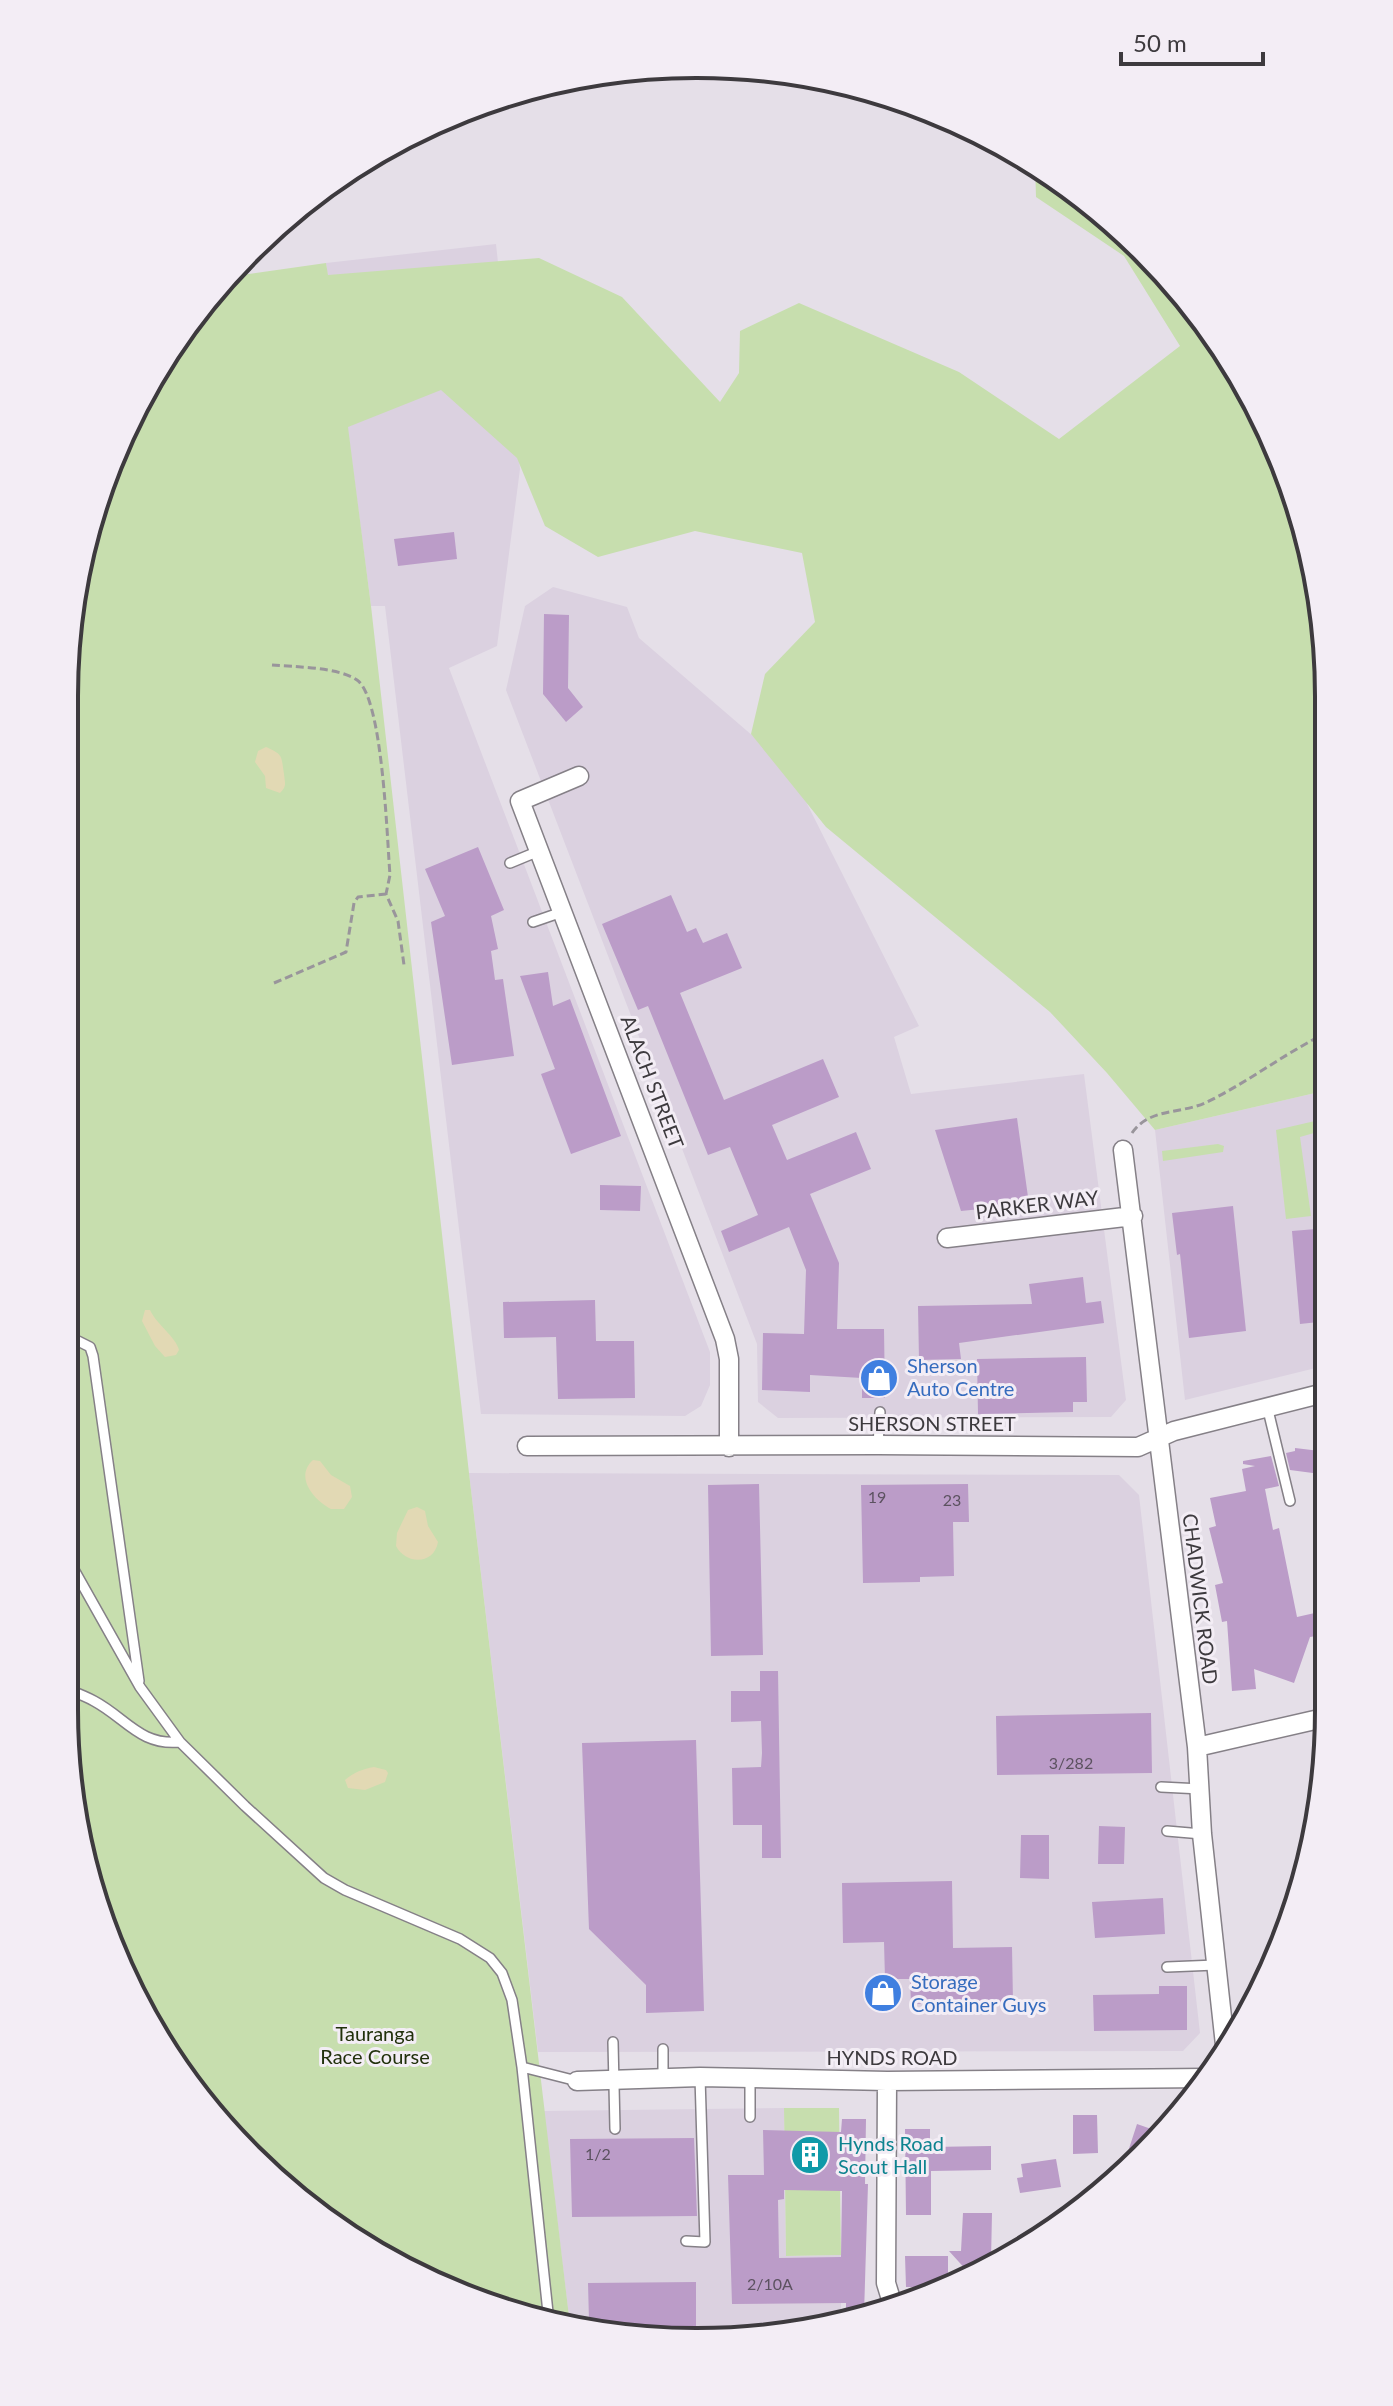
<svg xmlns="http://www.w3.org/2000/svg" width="1393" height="2406" font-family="Lato,sans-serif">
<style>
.built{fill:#dbd1e0}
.green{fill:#c7deae}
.sand{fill:#e2d9b4}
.building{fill:#bb9cc8;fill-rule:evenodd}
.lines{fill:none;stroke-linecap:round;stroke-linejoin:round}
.service-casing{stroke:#858087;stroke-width:12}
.minor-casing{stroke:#858087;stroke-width:21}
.path{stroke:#99959b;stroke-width:3;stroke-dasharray:8 4;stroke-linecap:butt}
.service{stroke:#fff;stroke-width:9}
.minor{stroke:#fff;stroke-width:18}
.labels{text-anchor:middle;stroke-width:6;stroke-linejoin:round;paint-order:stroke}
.number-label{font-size:16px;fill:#5c5260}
.street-label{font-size:20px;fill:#3d3a3e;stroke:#f3edf5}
.shop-label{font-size:20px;fill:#366cbe;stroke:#f3edf5;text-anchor:start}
.park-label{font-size:20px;fill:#21300b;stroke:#f3edf5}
.culture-label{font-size:20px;fill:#0d838f;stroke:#f3edf5;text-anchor:start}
.rim{fill:none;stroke:#3d3a3e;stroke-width:4}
</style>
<rect width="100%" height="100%" fill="#e5dfe8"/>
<path class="built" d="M496 244 520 469 497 646 449 668 710 1352V1385L701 1406 685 1416 481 1414 385 606H371L326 263Z
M553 587 627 607 639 638 788 766 919 1026 894 1037 911 1094 1084 1074 1126 1400 1111 1417 778 1418 758 1402 757 1344 506 690 525 606Z
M1328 1090V1365L1185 1400 1155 1130Z
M469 1473 1119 1475 1139 1495 1200 2033 1183 2051 538 2052Z
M784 2108 786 2256 841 2255V2318L697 2342 570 2325 544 2111Z"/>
<path class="green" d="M1035 164 1048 170 1144 250 1244 380 1296 494 1328 655V1090L1155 1130 1107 1073 1050 1012 826 827 751 734 765 674 815 622 802 553 695 531 598 557 545 526 517 458 441 390 348 427 371 606 469 1473 570 2325 532 2320 345 2235 194 2094 97 1912 64 1709 65 655 97 494 170 345 227 277 326 263 328 275 539 258 622 297 720 402 739 373 740 331 799 303 959 372 1059 439 1180 346 1124 256 1036 197Z
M1328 1118V1129L1300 1137 1311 1216 1286 1219 1276 1130Z
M1218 1144 1224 1146 1223 1152 1163 1161 1162 1151Z
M784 2108H839L841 2255 786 2256Z"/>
<path class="sand" d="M266 747C284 755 281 756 284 774 285 784 287 786 280 793L266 788 265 776 255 762 258 751Z
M145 1310H150C157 1325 176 1337 179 1350L176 1355 165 1357 155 1346 142 1321Z
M313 1460 320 1461 331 1475 350 1486 352 1497 344 1509H331C314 1500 294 1477 313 1460Z
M417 1507 425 1511 428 1526 438 1542C434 1565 406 1565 396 1546L397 1533 408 1510Z
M374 1767 386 1770 388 1773 385 1782 365 1790 348 1788 345 1780C354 1772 363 1769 374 1767Z"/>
<path class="building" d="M454 532 457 559 398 566 394 539Z
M544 614 569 615 568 688 583 707 566 722 543 694Z
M478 847 504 910 491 916 498 949 491 951 495 980 503 979 514 1056 452 1065 431 922 445 916 425 869Z
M671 895 687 932 696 928 703 943 727 933 742 968 680 993 724 1100 823 1059 839 1097 772 1125 787 1160 856 1132 871 1169 810 1194 839 1263 837 1329H884L885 1398H862V1378L810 1375V1392L762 1390 763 1333 804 1334 806 1270 789 1227 729 1252 721 1231 758 1215 730 1147 708 1155 648 1006 638 1010 602 924Z
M548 972 553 1006 570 999 621 1136 571 1154 541 1074 555 1069 520 976Z
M1017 1118 1029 1204 961 1211 935 1130Z
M600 1185 641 1186 640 1211 600 1210Z
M1233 1206 1246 1331 1189 1338 1180 1254 1177 1255 1172 1213Z
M1328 1228V1321L1300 1324 1292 1231Z
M1083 1277 1086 1303 1101 1301 1104 1323 959 1343 961 1359 919 1360 918 1306 1032 1304 1029 1284Z
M595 1300 596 1341H634L635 1398 558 1399 556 1337 504 1338 503 1302Z
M1086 1357 1087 1402H1073V1412L978 1414 977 1359Z
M1295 1448 1328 1452V1475L1290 1470 1286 1453 1295 1451Z
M1271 1456 1279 1486 1265 1489 1273 1530 1279 1528 1297 1617 1328 1610V1634L1310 1637 1294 1683 1254 1669 1256 1689 1232 1691 1227 1621 1222 1622 1215 1585 1223 1583 1209 1528 1216 1526 1210 1498 1246 1491 1242 1469 1255 1466 1243 1464V1461Z
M759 1484 763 1655 711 1656 708 1485Z
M968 1484 969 1522H953L954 1576 920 1577V1582L863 1583 861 1485Z
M760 1671H778L781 1858H762V1825H733L732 1768 761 1767 762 1753 761 1721 731 1722V1691H760Z
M1151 1713 1152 1773 997 1775 996 1716Z
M696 1740 704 2011 646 2013V1985L589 1929 582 1743Z
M1099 1826 1125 1827 1124 1864H1098Z
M1021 1835H1049V1879L1020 1878Z
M952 1881 953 1948 1012 1947 1013 2002 911 2004 910 1979H885L884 1942 843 1943 842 1883Z
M1163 1898 1165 1934 1095 1938 1092 1902Z
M1159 1986H1187V2030L1094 2031 1093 1995 1159 1994Z
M1073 2115H1097L1098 2153 1073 2154Z
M842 2119H866L865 2184H868L864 2314 846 2317V2303L732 2304 728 2175H764L763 2130 841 2132ZM784 2190 842 2191 841 2257 779 2258 778 2200 784 2199Z
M1137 2124 1157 2131 1123 2167Z
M905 2129H930V2147L991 2146V2170L931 2171V2215H906Z
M694 2138 697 2216 572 2217 570 2139Z
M1056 2159 1061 2187 1020 2193 1017 2178 1023 2177 1021 2164Z
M963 2213H992L991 2260 968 2272 949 2251H961Z
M905 2256H948V2276H940V2287H906Z
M696 2282V2342L593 2328V2321H589L588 2283Z"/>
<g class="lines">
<defs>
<path id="service" d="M510 863 539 851
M533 922 562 912
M64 1342 78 1341 90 1347 93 1356 139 1681
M1267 1406 1290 1501
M878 1445 880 1412
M64 1552 140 1687 180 1742 245 1806 324 1878 345 1890 460 1939 490 1958 502 1973 512 2000 522 2067 577 2081
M64 1688C74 1692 85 1696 94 1701 126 1718 140 1746 180 1742
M1161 1787 1201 1789
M1167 1831 1202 1834
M1167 1967 1216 1965
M613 2042 615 2129
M522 2067 549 2322
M663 2078V2049
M750 2117V2078
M686 2241 705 2242 700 2077"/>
<path id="minor" d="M579 776 520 801 725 1339 729 1359V1447
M1123 1150 1197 1747 1202 1834 1226 2054
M947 1238 1133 1216
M527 1446 878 1445 1138 1447 1174 1431 1328 1392
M1197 1747 1328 1717
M577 2081 700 2077 887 2081 1206 2078
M887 2081 886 2283 894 2309"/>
</defs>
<use href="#service" class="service-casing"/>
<use href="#minor" class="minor-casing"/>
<path class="path" d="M272 665C295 667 338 667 357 680 383 698 387 840 390 875L386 894 398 921 404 965
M274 983 346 952 354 903 358 897 386 894
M1132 1133C1149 1108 1180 1114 1205 1103 1247 1083 1285 1053 1328 1032"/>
<use href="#service" class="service"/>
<use href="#minor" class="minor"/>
</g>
<defs>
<symbol id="shop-disc" viewBox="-11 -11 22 22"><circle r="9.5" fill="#3f7fe0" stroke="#f3edf5"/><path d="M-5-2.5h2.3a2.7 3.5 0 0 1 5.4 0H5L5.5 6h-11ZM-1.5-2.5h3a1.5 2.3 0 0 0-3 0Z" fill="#fff"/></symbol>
<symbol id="building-disc" viewBox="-11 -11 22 22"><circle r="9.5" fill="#0f9aa8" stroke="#f3edf5"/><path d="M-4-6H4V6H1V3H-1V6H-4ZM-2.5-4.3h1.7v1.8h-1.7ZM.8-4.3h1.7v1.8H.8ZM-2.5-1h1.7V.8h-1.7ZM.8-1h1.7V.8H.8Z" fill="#fff"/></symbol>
</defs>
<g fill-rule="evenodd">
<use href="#shop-disc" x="857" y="1356" width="44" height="44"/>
<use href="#shop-disc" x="861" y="1971" width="44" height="44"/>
<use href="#building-disc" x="788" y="2133" width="44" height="44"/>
</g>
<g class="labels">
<g class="number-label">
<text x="877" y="1503">19</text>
<text x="952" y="1506">23</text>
<text x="1071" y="1769">3/282</text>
<text x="598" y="2160">1/2</text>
<text x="770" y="2290">2/10A</text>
</g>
<g class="street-label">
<text transform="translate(652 1082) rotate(69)" y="7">ALACH STREET</text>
<text transform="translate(1037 1205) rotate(-7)" y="7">PARKER WAY</text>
<text x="932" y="1431">SHERSON STREET</text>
<text transform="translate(1200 1599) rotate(83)" y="7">CHADWICK ROAD</text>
<text x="892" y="2065">HYNDS ROAD</text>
</g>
<g class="shop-label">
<text x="907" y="1373">Sherson<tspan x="907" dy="23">Auto Centre</tspan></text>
<text x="911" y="1989">Storage<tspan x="911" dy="23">Container Guys</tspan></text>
</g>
<g class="park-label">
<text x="375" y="2041">Tauranga<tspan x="375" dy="23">Race Course</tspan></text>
</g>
<g class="culture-label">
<text x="838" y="2151">Hynds Road<tspan x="838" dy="23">Scout Hall</tspan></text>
</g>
</g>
<path d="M0 0H1393V2406H0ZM696 78H697A618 618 0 0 1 1315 696V1710A618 618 0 0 1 697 2328H696A618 618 0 0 1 78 1710V696A618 618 0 0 1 696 78Z" fill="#f3edf5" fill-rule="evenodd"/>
<path class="rim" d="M696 78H697A618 618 0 0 1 1315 696V1710A618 618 0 0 1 697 2328H696A618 618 0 0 1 78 1710V696A618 618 0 0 1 696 78Z"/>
<path d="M1121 52v12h142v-12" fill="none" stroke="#3d3a3e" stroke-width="4"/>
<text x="1133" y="52" font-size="24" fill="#3d3a3e" stroke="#f3edf5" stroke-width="6" paint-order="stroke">50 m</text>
</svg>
